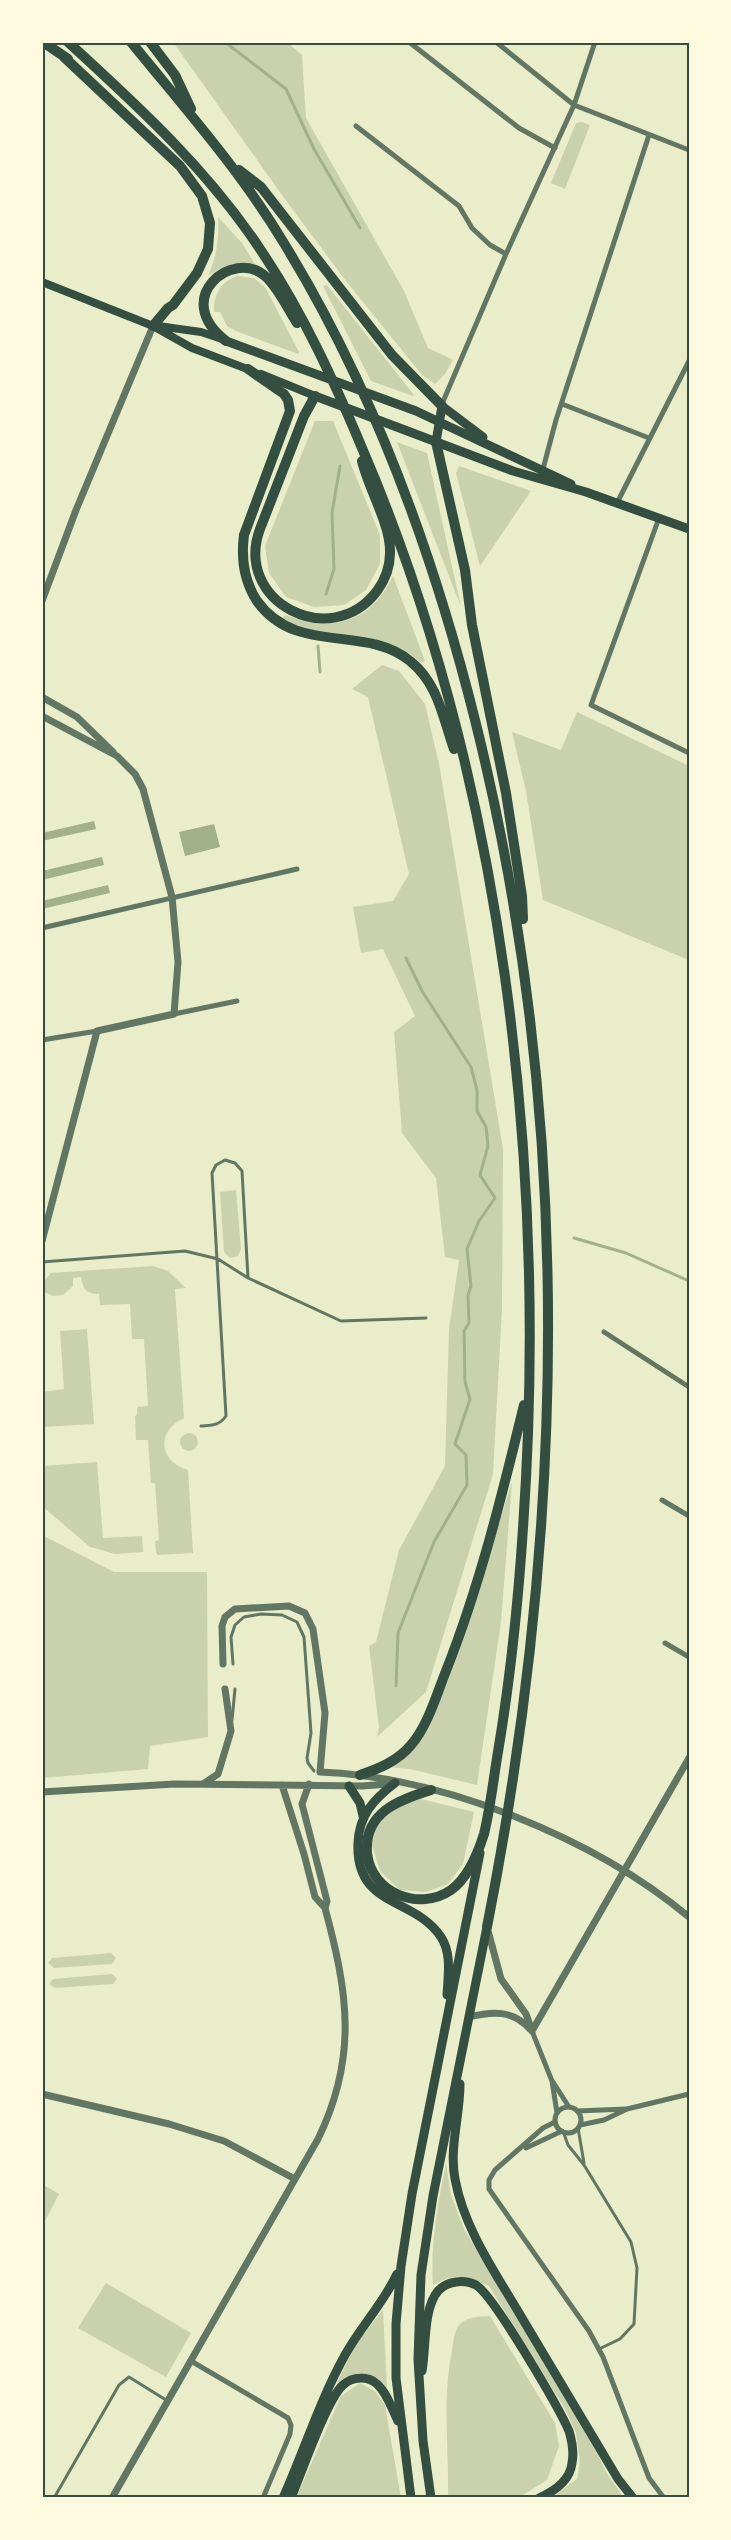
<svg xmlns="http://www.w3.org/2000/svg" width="731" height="2540" font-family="'DejaVu Sans',sans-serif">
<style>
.green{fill:#cad2ad}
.water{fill:#a3b18a}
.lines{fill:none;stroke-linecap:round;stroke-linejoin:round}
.stream{stroke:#a3b18a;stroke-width:3}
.service{stroke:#617663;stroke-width:3}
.minor{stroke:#617663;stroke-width:5}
.tertiary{stroke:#617663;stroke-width:7}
.secondary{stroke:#344e41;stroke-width:8}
.primary{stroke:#344e41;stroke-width:9}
.trunk{stroke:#344e41;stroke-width:9}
.motorway{stroke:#344e41;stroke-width:10}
.neatline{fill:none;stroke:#344e41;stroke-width:2}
</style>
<rect width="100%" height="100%" fill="#e9edc9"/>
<path class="green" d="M173 42H287L302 55 306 118 404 291 428 348 453 360 445 374 435 384 422 375 346 281 287 202Z
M582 122 590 125 565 189 551 183 576 123Z
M218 217 242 243 256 266C239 259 223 266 208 276 217 256 219 238 218 217Z
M237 276 254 278 265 287 299 352 298 354 236 331 227 326 220 312H214C213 295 221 281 237 276Z
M327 285 414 395 413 396 371 381 323 286Z
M315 421H333L380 535V564L366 590 344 605 314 607 286 597 269 573 265 546Z
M397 442 427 453 461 607Z
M459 466 531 491 480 566 456 473Z
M393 576 425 661 421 663C393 634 344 639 308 630 299 628 290 623 282 619L285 615C333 633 370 623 393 576Z
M382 665 399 671 425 704 439 764 503 1149 502 1309 493 1474 426 1692 377 1737 379 1727 369 1646 376 1642 399 1550 445 1466 449 1329 459 1260 445 1257 436 1178 402 1133 394 1032 415 1016 383 949 361 953 353 907 393 901 409 874 368 697 352 689Z
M577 712 689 766V960L543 900 526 791 512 732 561 750Z
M236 1190 241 1249 238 1256 230 1258 224 1252 220 1192Z
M153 1266 168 1271 186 1288 175 1289 184 1418C156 1431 158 1461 188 1470L193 1553 158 1555 156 1552 155 1541 159 1540 155 1483H151L148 1440H136L135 1416 137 1415V1407L148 1406 144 1339H132L130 1304 100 1305 99 1294C86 1294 83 1289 81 1277L73 1278V1286L63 1295 53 1296 42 1291V1283L51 1273Z
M87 1329 94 1424 42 1427V1392L64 1389 60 1331Z
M180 1442a9 9 0 1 1 18 0a9 9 0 1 1-18 0Z
M97 1462 103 1538 142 1536 143 1552 115 1554 90 1547 42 1506 43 1466Z
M512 1482 501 1622 477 1785 410 1769 387 1767 409 1755 429 1728 459 1652Z
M42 1535 114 1572H207L208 1737 150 1746 148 1769 42 1778Z
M421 1799 474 1812 463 1864 448 1884 426 1892 400 1890 380 1871 372 1845 376 1826 393 1807Z
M111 1953 116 1958 112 1964 54 1968 48 1963 52 1958Z
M112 1974 117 1979 113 1984 55 1988 49 1984 53 1979Z
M446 2163 451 2195 464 2229 597 2453 606 2472 624 2498H551L577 2479 580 2461 576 2433 565 2409 489 2286C465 2276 457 2272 433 2285 430 2244 438 2203 446 2163Z
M42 2184 59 2194 42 2227Z
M106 2283 191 2333 166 2377 78 2328Z
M383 2310 387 2388C370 2369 357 2370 337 2383L356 2344Z
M490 2316 555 2423 559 2446 547 2480 521 2496 448 2498C449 2448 442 2400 452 2351 453 2344 454 2334 457 2328 465 2316 477 2317 490 2316Z
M360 2383 375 2391 385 2405 401 2498H296L341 2396Z"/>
<path class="water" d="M94 821 96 829 42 841V833Z
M214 824 220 847 185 856 179 832Z
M102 857 104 865 42 880V871Z
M108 885 110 893 42 909V901Z"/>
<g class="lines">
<path class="stream" d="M225 42 286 89 314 149 360 228
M326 594 334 569 332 513 340 466
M318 646 320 672
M574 1238 626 1253 689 1281
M396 1686 398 1633 434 1542 467 1485 466 1455 455 1444 470 1399 465 1382 464 1331 469 1323 468 1295 471 1286 467 1249 479 1221 495 1198 480 1175 488 1146 486 1127 477 1111V1090L471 1067 422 991 406 958"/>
<path class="service" d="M42 1262 185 1251 218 1259 248 1278 341 1321 426 1318
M201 1426C212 1425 219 1426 226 1416L212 1173 216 1165 225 1160 235 1163 242 1171 248 1278
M233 1664 231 1637 235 1625 244 1617 261 1614 282 1615 297 1622 304 1637 311 1733 307 1758 308 1763 314 1771
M232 1720 235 1689
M578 2128 584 2163
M563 2131 568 2145 584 2165 631 2242 637 2268 634 2324 620 2339 599 2349
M54 2498 119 2385 129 2377 166 2400"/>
<path class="minor" d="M409 42 519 128 555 148
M496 42 574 105 689 150
M356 126 459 206 472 228 490 245 506 254
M442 404 506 254 574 105 595 42
M562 404 649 438
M543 469 556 420 649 135
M617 503 689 361
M659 518 591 705 689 753
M42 928 297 869
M174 1014 237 1001
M42 1040 97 1031
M604 1332 689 1387
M662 1500 689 1516
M665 1643 689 1657
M532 2031 552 2081 557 2113
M553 2082 569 2107
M555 2120a13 13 0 1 1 26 0a13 13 0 1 1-26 0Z
M577 2111 626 2109
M555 2122 543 2128 495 2170 489 2180V2189L589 2331 603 2357 649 2478 664 2498
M580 2125 604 2120 627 2109 689 2094
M526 2148 562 2131
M191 2361 288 2418 291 2425 290 2434 263 2498"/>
<path class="tertiary" d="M42 601 76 510 153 326
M42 697 77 717 113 752
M42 716 117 756 135 774 143 789 172 897 178 962 174 1014 97 1031 42 1241
M223 1664 222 1626 225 1617 235 1609 289 1606 305 1613 313 1629 325 1713 320 1772C444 1777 594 1838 689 1917
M203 1784 218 1774 231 1731 225 1689
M282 1785 304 1854 315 1897 325 1908
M42 1792 174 1784 362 1786 390 1784
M487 1927 501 1979 526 2014 532 2031
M469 2017C493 2011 512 2010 530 2029
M532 2031 689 1758
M42 2094 169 2124 224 2141 295 2179
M112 2498 318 2139C358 2057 348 1993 325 1908L327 1901 302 1804 309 1784"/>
<path class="secondary" d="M42 282 153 326 192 348 250 370
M158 326 201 332 222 339
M261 374 315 396"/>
<path class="primary" d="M226 341 416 411 571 484
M315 396 513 471 586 492 689 529
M436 442 442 406 483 437"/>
<path class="trunk" d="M395 1783C374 1799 359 1815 358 1843 355 1908 415 1897 441 1937 452 1954 448 1975 447 1995
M349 1786 360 1803 363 1816
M460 2084C460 2116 449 2148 455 2179 464 2229 497 2275 522 2318 554 2371 586 2425 618 2479L633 2498
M422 2371C426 2350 423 2308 438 2291 447 2281 464 2279 476 2285 494 2296 559 2408 569 2431 572 2441 574 2453 572 2463 570 2481 555 2491 539 2498
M283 2498C304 2451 320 2400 345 2355 361 2326 383 2304 397 2274
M291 2498C301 2474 327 2399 343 2385 353 2376 368 2376 377 2384 387 2393 392 2409 398 2421
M411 2498 396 2378V2324L401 2266 412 2194 480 1853
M431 2498 423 2441 418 2359 421 2275 433 2196 487 1927"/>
<path class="motorway" d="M43 42 68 59
M68 42C139 107 209 171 262 252 303 313 334 381 362 448 504 779 548 1170 523 1528 518 1605 510 1682 497 1758 493 1783 490 1809 484 1834 478 1853 468 1878 451 1890 419 1912 371 1893 367 1853 364 1812 399 1800 431 1790
M131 42C183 106 239 169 282 240 373 387 433 552 475 720 575 1119 566 1526 487 1927
M150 42 175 75 191 109
M64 57 180 166 202 196 210 223 208 249 197 273 173 305 168 308 153 326
M239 170 261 187 392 355 442 406
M226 341C170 298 233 248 265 276 278 287 287 308 297 323
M248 369 284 394 288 400 290 411 244 535C241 558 244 581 257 601 296 656 365 624 410 661 438 683 443 718 454 749
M315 396 304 416 260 529C233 602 331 652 377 591 385 580 390 567 390 553 391 525 369 490 362 461
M436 442 465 570 472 625 506 793 522 896 523 919
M360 1775C378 1769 398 1761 411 1745 428 1725 436 1696 446 1671 480 1585 502 1495 524 1405"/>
</g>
<rect width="731" height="2540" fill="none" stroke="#fefae0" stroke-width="87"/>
<rect x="44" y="44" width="644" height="2452" class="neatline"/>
</svg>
